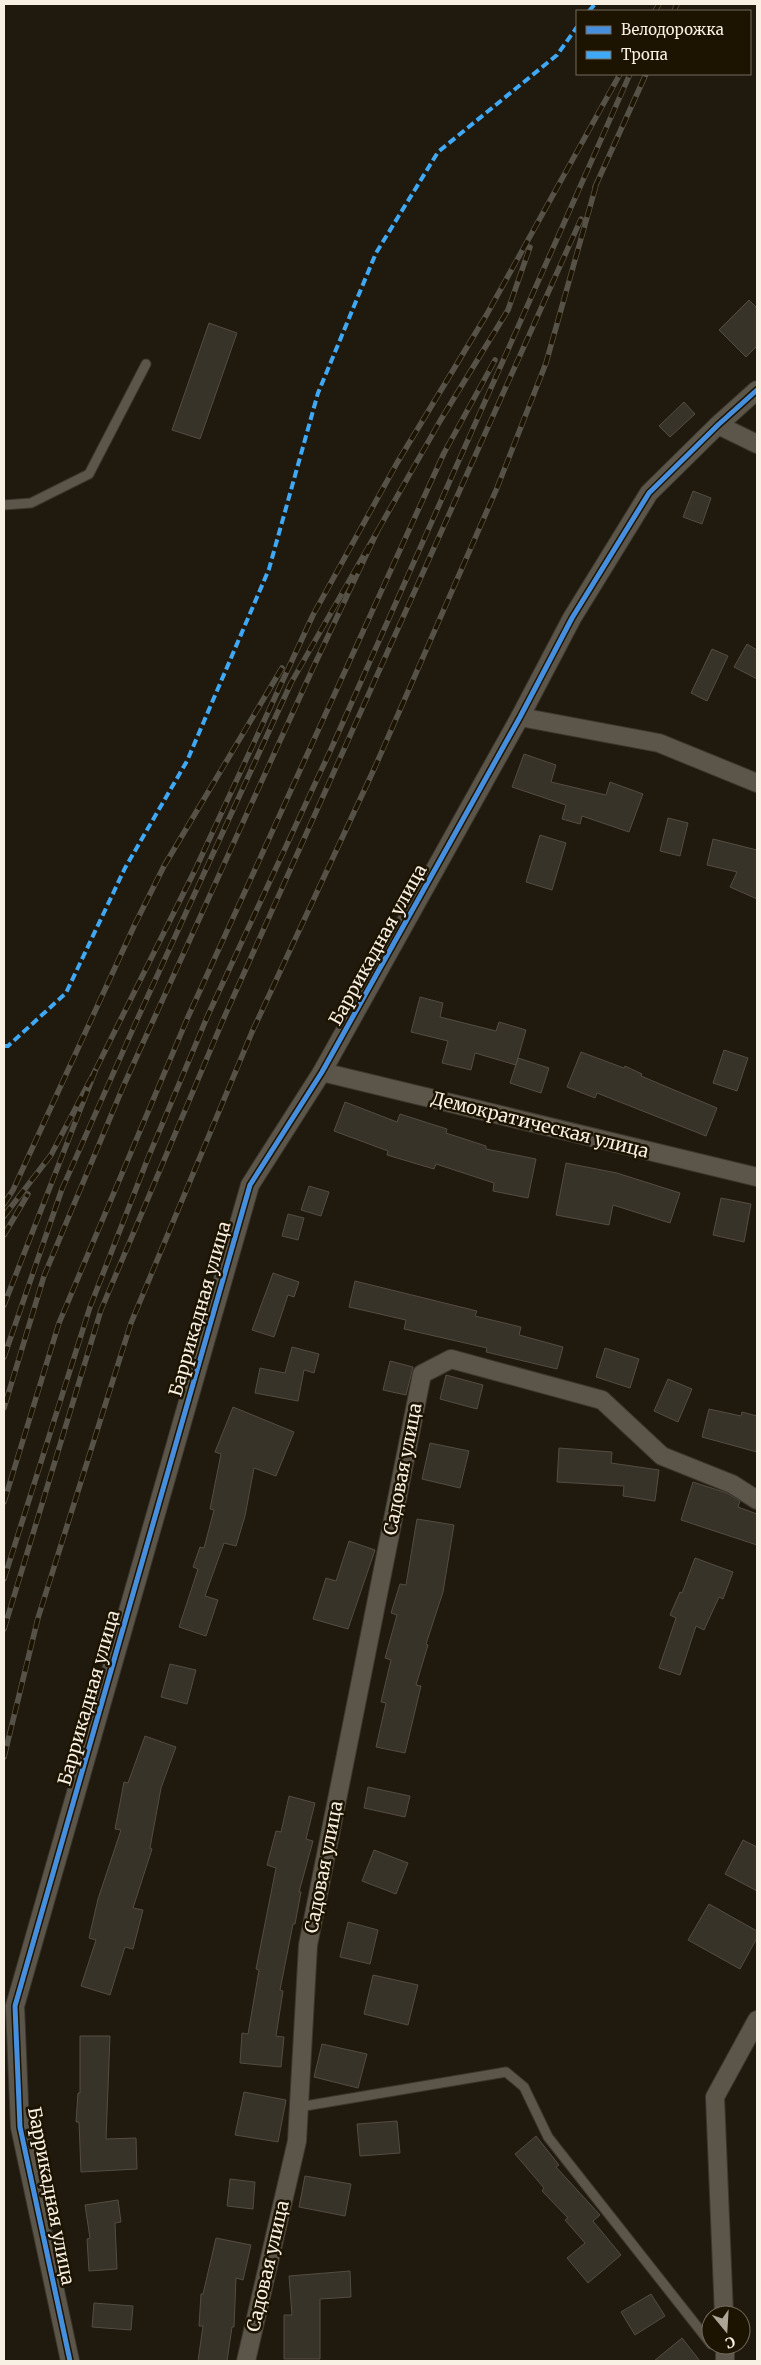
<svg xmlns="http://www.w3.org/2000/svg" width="761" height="2365" font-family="Merriweather,serif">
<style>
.building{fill:#383329;stroke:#524c42}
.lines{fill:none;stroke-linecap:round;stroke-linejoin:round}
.lane-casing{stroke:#3c372e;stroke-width:11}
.street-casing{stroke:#3c372e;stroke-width:20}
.lane{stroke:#5c564a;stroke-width:9}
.street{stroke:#5c564a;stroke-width:18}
.rail-casing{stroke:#575248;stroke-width:5.5}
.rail{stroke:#1d1301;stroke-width:4;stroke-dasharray:11;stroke-linecap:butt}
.quiet{stroke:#3fa9f5;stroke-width:4;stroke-dasharray:8 4;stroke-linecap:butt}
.cycleway-casing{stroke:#1d1301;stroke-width:8}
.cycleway{stroke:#468fdf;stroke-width:5}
.labels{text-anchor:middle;stroke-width:5;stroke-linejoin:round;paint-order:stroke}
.street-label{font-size:18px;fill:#f7f0e3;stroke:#1d1301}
</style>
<rect width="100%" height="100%" fill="#201a0e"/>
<path class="building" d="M749 300 757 308V346L746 357 719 330Z
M209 323 237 333 200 439 172 430Z
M684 402 695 414 670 437 659 426Z
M693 491 711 498 702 524 683 517Z
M747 644 757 650V679L734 667Z
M712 649 728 656 707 701 691 693Z
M524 754 556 765 551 782 606 795 610 782 643 794 629 832 582 816 580 824 562 819 566 805 512 787Z
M668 818 688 823 680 856 660 851Z
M540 835 566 843 552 890 526 882Z
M713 839 757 850V899L730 887 737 872 707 865Z
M420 997 443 1003 440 1017 496 1031 499 1022 526 1030 516 1065 475 1053 471 1070 442 1063 448 1041 411 1032Z
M724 1050 748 1058 737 1091 713 1083Z
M581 1052 624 1068 625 1066 642 1074 641 1076 717 1108 706 1136 597 1093 595 1098 567 1087Z
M518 1058 549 1068 541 1093 510 1083Z
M345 1102 397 1122 400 1114 447 1129 446 1133 486 1146V1149L536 1159 528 1198 493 1191 494 1183 436 1164 434 1169 387 1155 388 1151 334 1131Z
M566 1163 617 1173 680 1193 670 1223 613 1205 609 1225 556 1215Z
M309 1186 329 1192 321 1216 301 1210Z
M721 1198 751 1204 744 1242 713 1235Z
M288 1214 304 1218 298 1240 282 1236Z
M273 1273 299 1282 294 1297 288 1295 274 1337 252 1330Z
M355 1281 477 1311 475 1316 521 1327 519 1335 563 1347 557 1369 486 1352 487 1348 404 1329 406 1320 349 1307Z
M292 1347 319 1354 314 1373 304 1370 298 1401 255 1393 260 1368 285 1373Z
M605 1348 639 1359 630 1388 596 1377Z
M390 1361 413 1367 406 1395 383 1390Z
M446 1375 483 1385 477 1409 440 1399Z
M668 1379 692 1389 678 1422 654 1411Z
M233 1407 294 1432 276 1476 254 1468 245 1516 236 1546 224 1543 205 1596 218 1600 206 1636 179 1627 198 1569 193 1567 200 1547 204 1548 214 1510 210 1509 221 1454 215 1452Z
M709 1409 741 1416 742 1412 757 1416V1452L702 1437Z
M430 1443 469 1451 460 1488 422 1479Z
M559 1448 612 1452 611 1463 659 1470 655 1501 623 1496 624 1486 557 1482Z
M693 1482 727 1493 740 1501 738 1507 757 1514V1545L681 1520Z
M417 1519 454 1525 443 1592 426 1644 428 1645 416 1685 421 1686 405 1753 376 1747 386 1703 381 1702 391 1660 385 1658 397 1615 391 1613 400 1584 406 1585Z
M349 1541 375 1550 348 1629 313 1619 326 1578 336 1581Z
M695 1558 733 1572 723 1599 719 1597 704 1630 696 1626 680 1675 659 1668 676 1618 670 1615 680 1592 682 1593Z
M170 1664 196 1670 187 1704 161 1697Z
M145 1736 176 1747 161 1788 150 1848 152 1849 133 1908 143 1910 133 1949 125 1947 110 1995 81 1986 96 1940 89 1938 98 1899 121 1830 115 1829 124 1782 128 1783Z
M368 1787 410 1796 405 1817 364 1808Z
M289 1796 315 1803 306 1839 313 1841 299 1892H301L295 1924H293L280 1990 283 1991 276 2036 284 2037 281 2067 240 2063 242 2033 248 2034 259 1970 256 1969 276 1868 267 1865 276 1831 281 1832Z
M743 1840 757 1847V1891L725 1874Z
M374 1850 408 1863 396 1894 362 1881Z
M709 1904 757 1931V1938L740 1969 688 1940Z
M348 1922 378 1930 370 1964 340 1957Z
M373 1975 418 1985 408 2025 364 2014Z
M80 2036H110L106 2139 136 2138 137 2169 81 2172 79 2122H76L78 2093H80Z
M322 2044 367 2054 358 2088 314 2077Z
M244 2092 286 2100 278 2142 235 2135Z
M397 2121 400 2153 360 2156 357 2124Z
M536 2136 559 2165 556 2167 600 2215 593 2221 621 2255 588 2283 567 2258 585 2243 565 2220 568 2218 542 2191 544 2188 515 2154Z
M305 2176 351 2184 345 2216 299 2207Z
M230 2179 255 2182 253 2209 227 2206Z
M118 2200 121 2222 115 2223 117 2269 89 2271 87 2239 90 2238 85 2205Z
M216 2238 251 2245 243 2280 236 2278 234 2327H232L227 2361H198L203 2326H199L201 2294H203Z
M350 2271 351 2297 320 2299V2359H284V2315H292L289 2276Z
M651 2294 665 2316 635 2335 621 2312Z
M94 2303 133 2306 131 2330 92 2327Z
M682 2338 700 2361H654Z"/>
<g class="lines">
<defs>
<path id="lane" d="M4 505 31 503 89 474 146 364
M299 2107 506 2072 524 2087 548 2137 711 2344"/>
<path id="street" d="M718 425 757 444
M520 717 659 743 757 783
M322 1072 757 1177
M724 2315 715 2097 757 2020
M725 2345V2361
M70 2361 20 2127 15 2006 250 1185 322 1072 520 717 572 618 649 493 718 425 757 390
M246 2361 297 2141 308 1945 422 1374 451 1359 602 1400 662 1456 732 1484 757 1500"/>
</defs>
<use href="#lane" class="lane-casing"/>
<use href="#street" class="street-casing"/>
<use href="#lane" class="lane"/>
<use href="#street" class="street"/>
<defs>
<path id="rail" d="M655 11 659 4
M674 11 677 4
M595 187 646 74
M378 530 440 421 508 310 530 247
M96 1069 196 868 313 615 397 463 487 314 620 74
M4 1204 13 1190 135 924 164 866 282 668
M4 1216 51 1155 96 1069 4 1305
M4 1235 28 1194
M4 1357 62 1189 136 1022 291 683 378 530 313 668 123 1087 44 1276 4 1408
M4 1502 59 1323 188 1017 444 453 495 360
M4 1579 90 1307 148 1158 208 1015 332 747 630 74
M4 1629 101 1310 223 1020 581 219
M4 1757 38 1618 131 1323 252 1032 375 767 497 488 546 363 597 182"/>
</defs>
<use href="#rail" class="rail-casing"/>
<use href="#rail" class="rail"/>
<path class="quiet" d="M589 11 595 4
M4 1046H8L66 993 125 868 187 761 269 569 318 393 376 253 438 152 557 55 577 27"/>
<defs>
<path id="cycleway" d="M70 2361 20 2127 15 2006 250 1185 322 1072 520 717 572 618 649 493 718 425 757 390"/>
</defs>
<use href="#cycleway" class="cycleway-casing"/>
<use href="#cycleway" class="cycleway"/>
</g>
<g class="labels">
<g class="street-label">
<text transform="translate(378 945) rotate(-61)" y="6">Баррикадная улица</text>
<text transform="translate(540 1125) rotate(14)" y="6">Демократическая улица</text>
<text transform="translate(200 1309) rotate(-74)" y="6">Баррикадная улица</text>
<text transform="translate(403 1469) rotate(-79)" y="6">Садовая улица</text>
<text transform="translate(89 1698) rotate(-74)" y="6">Баррикадная улица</text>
<text transform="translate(324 1867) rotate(-79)" y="6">Садовая улица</text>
<text transform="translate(51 2196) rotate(79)" y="6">Баррикадная улица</text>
<text transform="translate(268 2266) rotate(-77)" y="6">Садовая улица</text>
</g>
</g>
<rect width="761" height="2365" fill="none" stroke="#f7f0e3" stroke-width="10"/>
<rect x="576" y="10" width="175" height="65" fill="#1d1301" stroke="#746b5b"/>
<rect x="586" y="26" width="25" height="8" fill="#468fdf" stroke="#746b5b"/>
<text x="621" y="35" font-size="15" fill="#f7f0e3">Велодорожка</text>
<rect x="586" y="51" width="25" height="8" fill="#3fa9f5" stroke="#746b5b"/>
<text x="621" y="60" font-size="15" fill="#f7f0e3">Тропа</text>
<g transform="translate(726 2330) rotate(162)"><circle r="24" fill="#1d1301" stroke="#746b5b"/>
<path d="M0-4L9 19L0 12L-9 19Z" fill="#aca598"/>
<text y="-8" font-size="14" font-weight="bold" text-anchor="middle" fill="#f7f0e3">С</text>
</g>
</svg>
